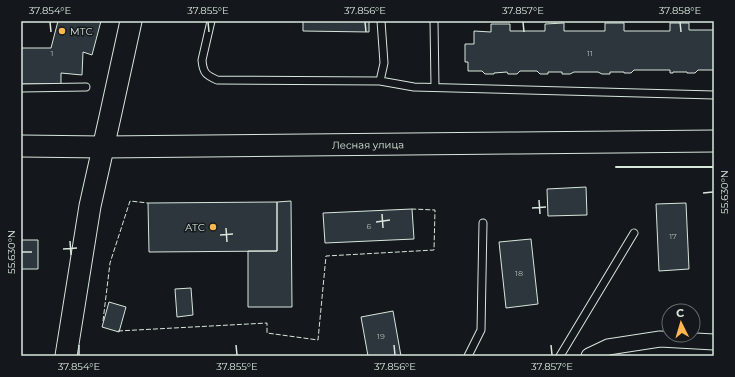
<svg xmlns="http://www.w3.org/2000/svg" width="735" height="377" font-family="Montserrat,sans-serif">
<style>
.building{fill:#2c363c;stroke:#d8e6dc}
.lines{fill:none;stroke-linecap:round;stroke-linejoin:round}
.lane-casing{stroke:#d8e6dc;stroke-width:9}
.street-casing{stroke:#d8e6dc;stroke-width:17}
.secondary-casing{stroke:#d8e6dc;stroke-width:23}
.lane{stroke:#14181c;stroke-width:7}
.street{stroke:#14181c;stroke-width:15}
.secondary{stroke:#14181c;stroke-width:21}
.fence{stroke:#d8e6dc;stroke-width:1;stroke-dasharray:5 2;stroke-linecap:butt}
.wall{stroke:#d8e6dc;stroke-width:2}
.ticks{fill:none;stroke:#d8e6dc;stroke-width:1.5}
.poi-dot{fill:#ffb74d;stroke:#14181c;stroke-width:1.5}
.labels{text-anchor:middle;stroke-width:3;stroke-linejoin:round;paint-order:stroke}
.number-label{font-size:8px;fill:#adbab4}
.poi-label{font-size:10px;fill:#d8e6dc;stroke:#14181c;text-anchor:start}
.street-label{font-size:10px;fill:#d8e6dc;stroke:#14181c}
.neatline{fill:none;stroke:#d8e6dc;stroke-width:1.5}
.ticks-label{font-size:10px;text-anchor:middle;fill:#d8e6dc}
</style>
<rect width="100%" height="100%" fill="#14181c"/>
<path class="building" d="M58 21H101L92 55 83 52 82 75 61 73V84H21V48H51Z
M303 21H369V32L303 31Z
M564 23V31H605V23H624V31H670V23H689V30H714V70H698L695 73H687V72H673V73H670V70H634L631 73H624V72H610V74H602L598 72H574L570 74H562V72H548V74H540L537 71H520L517 74H508L507 72 494 73V74H485L482 71H468V62H465V44H474V31L491 32V24H510V31H545V24Z
M586 187 587 215 548 216 547 189Z
M291 201 292 307H248V251H277V202Z
M277 202V251L149 252 148 203Z
M686 203 689 269 659 271 656 204Z
M412 209 414 239 325 243 323 213Z
M531 239 538 304 506 308 499 242Z
M21 240H38V269H21Z
M191 288 193 315 177 317 175 289Z
M109 302 126 307 119 332 102 327Z
M393 311 401 356H368L361 317Z"/>
<g class="lines">
<defs>
<path id="lane" d="M211 21 202 60C203 73 206 75 217 80L380 81 384 63 381 21
M434 21 435 87
M380 81 414 87 714 95
M21 88 86 87
M468 356 481 330 483 223
M560 356 634 233"/>
<path id="street" d="M589 356 608 347 660 339 714 342"/>
<g id="secondary">
<path id="s1" d="M21 146 103 147 517 143 714 141"/>
<path d="M66 356 90 206 110 117 131 21"/>
</g>
</defs>
<use href="#lane" class="lane-casing"/>
<use href="#street" class="street-casing"/>
<use href="#secondary" class="secondary-casing"/>
<use href="#lane" class="lane"/>
<use href="#street" class="street"/>
<use href="#secondary" class="secondary"/>
<path class="fence" d="M103 321 110 263 130 201 148 203
M118 331 267 323V333L318 340 326 256 434 250 435 210 412 209"/>
<path class="wall" d="M616 167H714"/>
</g>
<path class="ticks" d="M50 22 51 32M208 22 209 32M365 22 366 32M523 22 524 32M680 22 681 32M703 193 713 192M539 200 540 214M532 208 546 207M382 214 383 228M376 222 390 220M226 228 227 242M220 235 233 234M70 241 71 255M63 249 77 248M22 252H32M79 345V355M236 345 237 355M394 345 395 355M551 345 552 355"/>
<g class="poi-dot">
<circle cx="62" cy="31" r="4"/>
<circle cx="213" cy="227" r="4"/>
</g>
<g class="labels">
<g class="number-label">
<text x="52" y="56">1</text>
<text x="590" y="56">11</text>
<text x="369" y="229">6</text>
<text x="673" y="239">17</text>
<text x="519" y="276">18</text>
<text x="381" y="339">19</text>
</g>
<g class="poi-label">
<text x="70" y="35">МТС</text>
<text x="205" y="231" text-anchor="end">АТС</text>
</g>
<g class="street-label">
<text dy="4" stroke="none"><textPath href="#s1" startOffset="347">Лесная улица</textPath></text>
</g>
</g>
<rect width="735" height="377" fill="none" stroke="#14181c" stroke-width="44"/>
<g transform="translate(681 323) rotate(355)"><circle r="19" fill="#14181c" stroke="#626a69"/>
<path d="M0-3L7 15L0 10L-7 15Z" fill="#ffb74d"/>
<text y="-6" font-size="11" font-weight="bold" text-anchor="middle" fill="#d8e6dc">С</text>
</g>
<rect x="22" y="22" width="691" height="333" class="neatline"/>
<g class="ticks-label">
<text x="50" y="14">37.854°E</text>
<text x="208" y="14">37.855°E</text>
<text x="365" y="14">37.856°E</text>
<text x="523" y="14">37.857°E</text>
<text x="680" y="14">37.858°E</text>
<text transform="translate(724 192) rotate(-90)" y="4">55.630°N</text>
<text transform="translate(11 252) rotate(-90)" y="4">55.630°N</text>
<text x="79" y="370">37.854°E</text>
<text x="237" y="370">37.855°E</text>
<text x="395" y="370">37.856°E</text>
<text x="552" y="370">37.857°E</text>
</g>
</svg>
